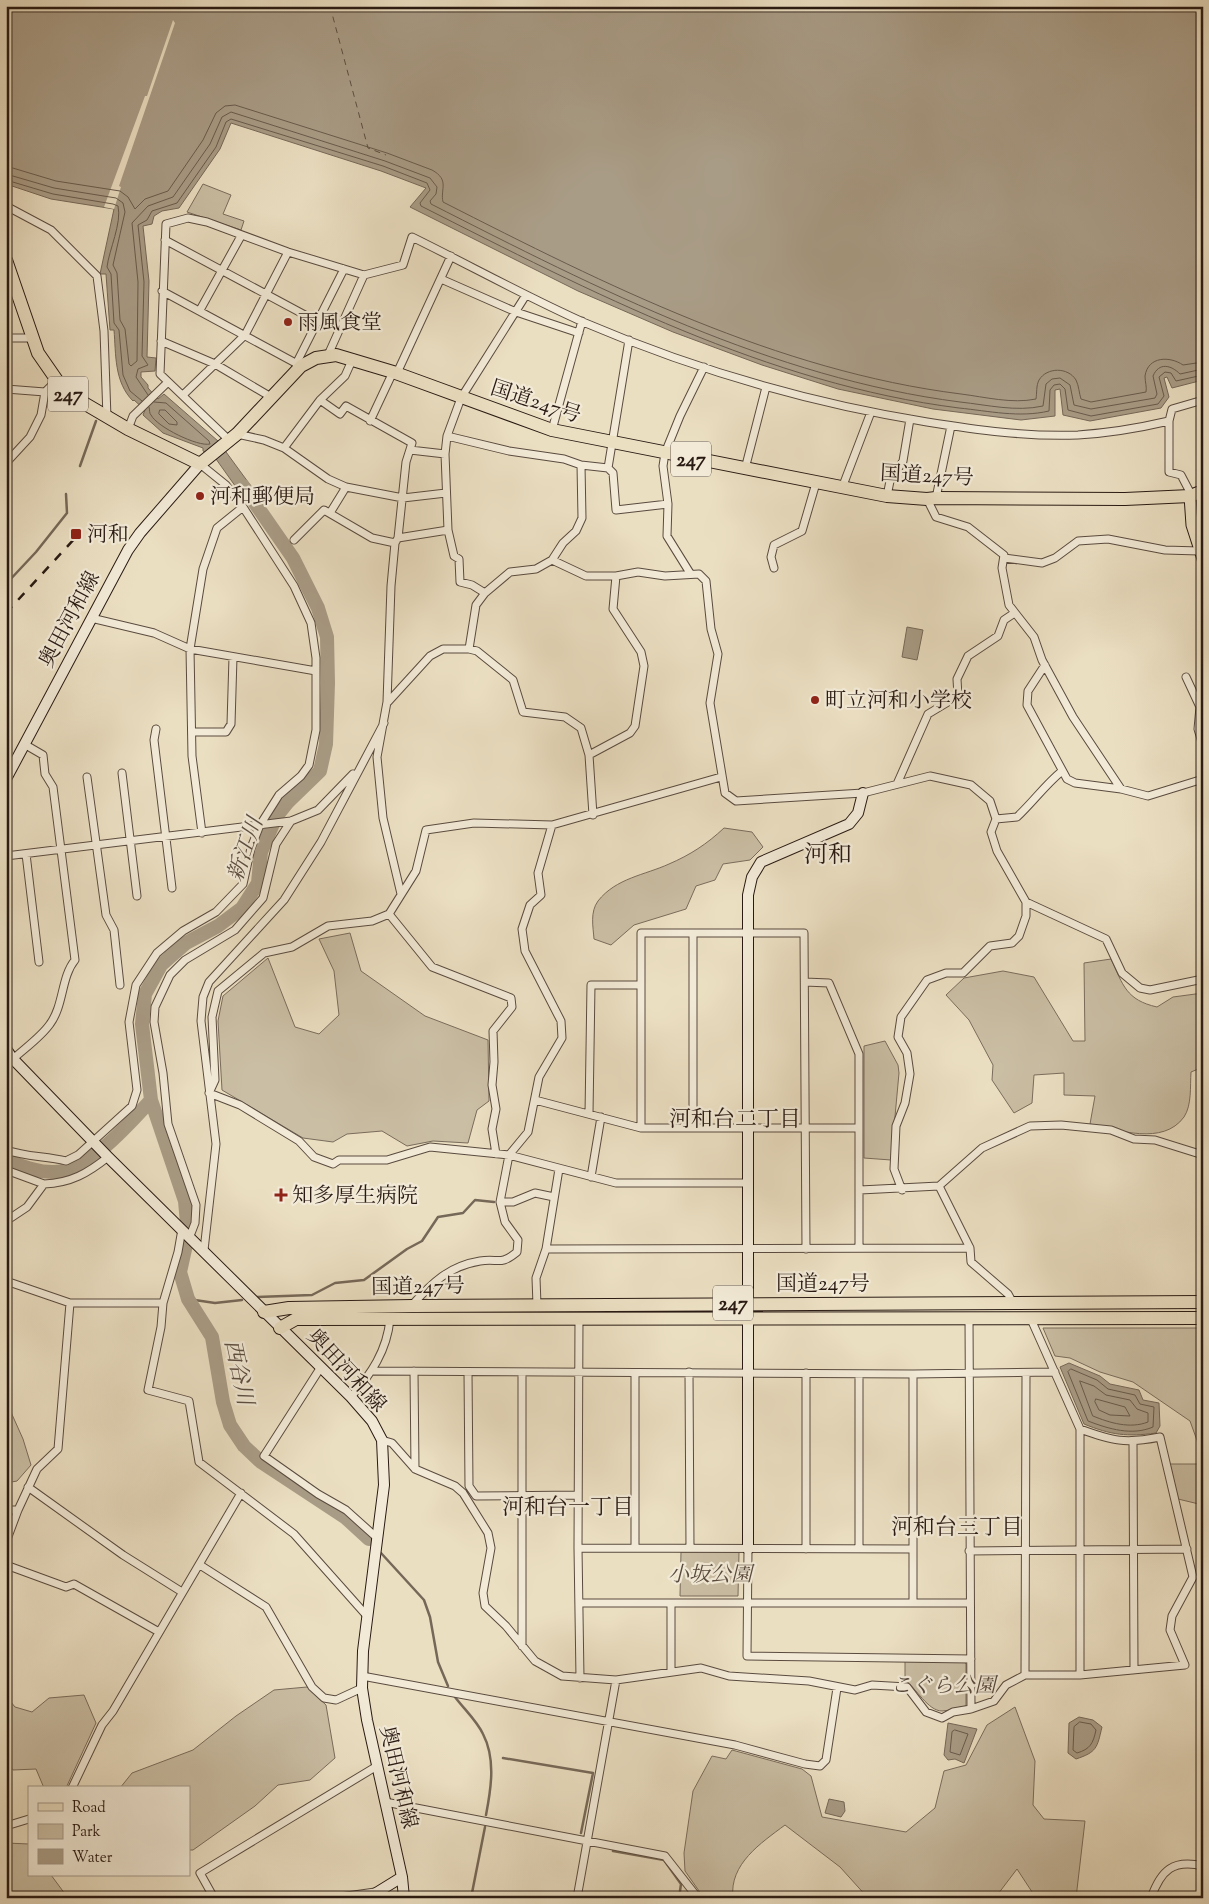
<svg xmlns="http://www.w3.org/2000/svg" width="1209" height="1904" font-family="'Sorts Mill Goudy','Noto Serif JP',serif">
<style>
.green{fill:#cabea4;stroke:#7a6c5c}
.water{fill:#a99c86;stroke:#766858}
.pier{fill:#ebdfc2}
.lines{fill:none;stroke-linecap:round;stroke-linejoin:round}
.shore{stroke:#695b4c;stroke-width:1}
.stream{stroke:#766858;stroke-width:2.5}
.river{stroke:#a99c86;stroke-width:14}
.ferry{stroke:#5c4e41;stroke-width:1;stroke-dasharray:6 5;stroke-linecap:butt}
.street-casing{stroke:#5a4b3f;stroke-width:9}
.secondary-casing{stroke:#291a13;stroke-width:12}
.primary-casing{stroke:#291a13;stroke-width:13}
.highway-casing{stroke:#291a13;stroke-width:14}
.street{stroke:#f2ead7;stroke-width:7}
.secondary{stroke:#f2ead7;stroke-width:10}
.primary{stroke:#ebdfc2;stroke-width:11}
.highway{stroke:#ebdfc2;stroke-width:12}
.rail{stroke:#291a13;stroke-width:2.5;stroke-dasharray:9 9;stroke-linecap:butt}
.poi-dot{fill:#8f2418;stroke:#f2ead7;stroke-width:2}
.labels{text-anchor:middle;stroke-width:4.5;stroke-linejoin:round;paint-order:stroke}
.shield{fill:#f2ead7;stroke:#65584e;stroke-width:1}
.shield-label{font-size:20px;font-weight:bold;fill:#291a13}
.poi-label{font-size:21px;fill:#291a13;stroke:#f2ead7;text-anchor:start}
.street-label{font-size:21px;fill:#291a13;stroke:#f2ead7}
.park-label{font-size:21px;font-style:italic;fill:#594b3e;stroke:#f2ead7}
.water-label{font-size:22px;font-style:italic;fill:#5c4e41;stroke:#f2ead7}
.neighbourhood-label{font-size:22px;fill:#291a13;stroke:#f2ead7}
.quarter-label{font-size:24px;fill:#291a13;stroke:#f2ead7}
</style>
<rect width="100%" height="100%" fill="#ebdfc2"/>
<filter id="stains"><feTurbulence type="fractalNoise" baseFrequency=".004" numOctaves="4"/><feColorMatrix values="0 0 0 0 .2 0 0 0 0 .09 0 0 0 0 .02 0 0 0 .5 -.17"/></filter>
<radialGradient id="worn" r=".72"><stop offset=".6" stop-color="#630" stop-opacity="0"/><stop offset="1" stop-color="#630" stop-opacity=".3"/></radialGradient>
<path class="green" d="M203 184 231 195 223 214 244 221 241 230 187 212Z
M724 828 752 832 763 847 750 860 723 864 715 880 696 886 686 909 634 925 611 945 594 939C593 926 590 912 598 901 616 878 645 875 669 864 690 855 707 844 724 828Z
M350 933 361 971 425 1016 488 1040 489 1101 477 1110 468 1143 433 1141 407 1146 382 1131 347 1134 333 1142 303 1138 222 1090 218 1021 223 996 268 958 295 1027 319 1034 339 1015 334 971 319 939Z
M1111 959C1123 985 1126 1000 1157 1007L1173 997 1203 993V1067L1191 1072C1190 1086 1192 1105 1184 1117 1163 1146 1118 1130 1090 1124L1095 1096 1064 1095V1073L1034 1075 1032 1103 1014 1113 992 1080 993 1065 969 1020 946 995 964 978 1003 971 1034 977 1073 1041H1085L1084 963Z
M885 1041 898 1065 899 1073 891 1160 864 1158V1046Z
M1043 1328H1203V1457L1190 1421 1133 1382 1100 1372 1070 1358 1055 1356Z
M6 1408 10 1410 23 1439 31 1465 17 1481 6 1483Z
M1170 1464H1203V1505L1178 1499Z
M681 1552H739L738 1596H680Z
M905 1661H964L966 1664V1706C958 1707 949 1711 942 1711 928 1711 916 1688 905 1680Z
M307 1687 326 1705 335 1758 310 1780 278 1785 255 1806 193 1850H189V1788H120L132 1773 193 1750 236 1716 274 1690Z
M84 1695 96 1723 66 1788H44L36 1769 13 1770 6 1761V1696L15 1707 32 1712 49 1698Z
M1015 1707 1035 1761 1033 1805 1044 1819 1085 1821 1076 1898H1036L1017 1869 995 1898H868L840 1867 785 1825C761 1843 729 1864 733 1898H704L685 1871 684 1853 693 1791 712 1756 726 1759 732 1750 802 1769 811 1776 822 1817 906 1832 935 1808 944 1771 966 1765 987 1725Z
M6 1843 29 1844V1875H51L68 1898H6Z"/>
<path class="water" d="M6 6H1203V380L1172 388 1167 377 1164 378 1169 397 1161 408 1090 421 1063 415 1060 389 1055 390V416L1021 420 933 409 838 389 762 365 673 332 578 291 410 207 426 188 381 171 231 123 220 149 179 208 162 211 154 216 152 224 143 226 149 281 147 357 156 358 155 371 141 372V377L148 385V388L158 399 164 394 218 441 259 497 248 504 216 459 203 451V448L163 433 143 415 145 410 134 400 133 401C114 382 116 354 114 330H110L106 274H100L114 209 51 199 6 184Z
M907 627 923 630 917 660 902 657Z
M1069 1363 1100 1376 1110 1384 1139 1390 1143 1400 1159 1403 1160 1426 1156 1433C1127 1437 1111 1435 1084 1424L1060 1367Z
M1079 1717 1093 1720 1102 1727C1097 1748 1097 1752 1076 1759L1068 1753 1069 1723Z
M948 1723 977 1729 964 1763 955 1759 948 1760 944 1755Z
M829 1799 844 1802 845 1811 841 1817 825 1813Z"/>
<path class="pier" d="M173 20 175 23 119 186 121 187 114 209 104 207 145 96H147Z"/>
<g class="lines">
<path class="shore" d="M6 166 56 181 120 191 128 197 135 209 145 199 168 191 203 140 216 113 225 106 235 105 387 153 432 170C450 180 440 189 443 202 606 285 777 371 961 394 985 397 1012 404 1036 399 1037 393 1036 386 1039 380 1047 367 1068 367 1076 380 1079 386 1079 393 1081 399L1091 402 1146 392C1147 387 1145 382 1145 376 1148 356 1170 356 1183 365L1203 362
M6 174 54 188 116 198 123 203 125 212 113 265 117 273 120 320 125 329 129 364 131 366 137 361 138 282 132 223 148 206 173 197 210 144 222 117 231 112 385 161 430 178 437 187 436 194 430 201 431 204C598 289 772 378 960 402 988 405 1016 412 1043 406L1046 384 1052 379 1060 378 1070 385 1074 405 1091 409 1155 398 1157 394 1153 376C1159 362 1171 365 1180 374L1203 369
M6 180 53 194 113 204 118 206C122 223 109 250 107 267L111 274 114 323 119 330 123 375 130 391 142 401
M148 395 136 377 138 369 148 365 142 356 144 282 138 225 147 220 152 211 177 203 216 147 226 122 231 119 383 166 427 183 430 190 420 203 421 206C591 292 768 384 959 408 989 411 1019 418 1049 411L1050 390 1054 385 1060 384 1065 389 1068 410 1091 416 1158 404 1164 396 1159 377 1165 372 1171 373 1176 381 1203 375
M149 407C150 410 149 413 151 415 157 427 198 447 210 444L209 441 166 403 154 402
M160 410H165L177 422V425L169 424 159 414Z
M1071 1369 1097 1380 1108 1389 1135 1395 1140 1404 1154 1407 1153 1427C1132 1436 1109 1429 1088 1421L1068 1372Z
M1080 1381 1094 1386 1106 1395 1130 1400 1137 1409 1148 1413V1422C1130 1429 1110 1423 1093 1416Z
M1096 1399 1125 1407 1130 1416 1110 1415 1099 1410 1095 1402Z
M1080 1722 1091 1724 1096 1730C1093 1744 1090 1749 1077 1753L1073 1750 1074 1727Z
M955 1730 968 1734 960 1755 950 1752 952 1732Z"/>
<path class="stream" d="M80 466 96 421
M6 584 36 552 67 513 66 494
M257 1297 312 1295 335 1283 364 1280 407 1249 422 1241 438 1217 463 1213 475 1200 494 1202
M188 1299 215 1303 242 1300
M381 1553 424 1600 430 1617 438 1662 448 1686
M455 1697C464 1709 477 1721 483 1734 496 1759 491 1789 486 1815
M503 1758 593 1773 581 1833
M613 1851 664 1860 681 1884 679 1898
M471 1898 485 1827"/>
<path class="river" d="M6 1160C22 1166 38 1173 55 1172 88 1171 129 1124 151 1100
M187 1223 185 1201 151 1100 142 1024 145 994 161 965 186 943 218 926 242 908 258 883 261 852 276 817 288 802 320 771 326 744 328 683 327 637 318 608 293 558 243 486
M186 1245 180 1272 188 1299 212 1337 223 1402 230 1425 244 1446 261 1462 346 1518 369 1539"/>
<path class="ferry" d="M330 6 368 148 386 155"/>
<defs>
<path id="street" d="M6 206 51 230 97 276 104 331 107 418
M165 240 318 322
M441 279 516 312 579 333
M162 291 301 366
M200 310 241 236
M6 338H32
M161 341 215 364 271 397
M328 355 364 275
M296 364 344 269
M397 373 451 256
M6 389 45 392
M183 395 245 335 288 252
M320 400 340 414 346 406 412 443 406 462 398 538
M370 421 393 372
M128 429 133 416 167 383
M552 430 582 321
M237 434 264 440 284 448 328 479 346 487 403 498 446 493
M447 436 509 451 564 459 581 465 608 468 613 473 616 510 668 504
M229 440 160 374 166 224 188 218 207 222 288 252 364 275 403 265 412 237C469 265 525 296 583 322 693 369 809 403 927 422 977 430 1028 437 1078 435 1109 433 1139 428 1169 421
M284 448 320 400 345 376 353 358
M410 450 445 454
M6 463 30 437 41 415 45 392 56 381
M608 468 629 340
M745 469 766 387
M842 488 871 412
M887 496 890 481 903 461 910 419
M1192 496 1181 475 1169 472V421L1172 409 1203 400
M936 498 951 426
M927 499 936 517 968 527 1004 555 1002 568 1009 605 1034 637 1042 660 1073 717 1121 789
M330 513 346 487
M294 540 324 510 372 538 395 543
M1004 558 1042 563 1055 558 1078 541 1108 539 1165 550 1199 551
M552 560 586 576H616L638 572 665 576 699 574 706 581 711 629 718 654 710 703 725 793 736 801 863 793 930 776 971 785 990 801 996 819 991 832 997 851 1026 902V916L1019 936 1012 943 990 946 963 973H946L927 980 901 1017 898 1037 907 1053 910 1074 905 1103 896 1126 894 1169 902 1190
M774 568 771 557 774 545 802 531 816 483
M690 573 667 536 668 504 663 466 665 453 680 416 704 367
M485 593 472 585 460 582 459 559 454 556 448 530 445 454 447 436 461 398 526 295
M91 618 154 633 190 649 316 671
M469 649 476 605 485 593 510 572 536 569 552 560 563 543 576 531 582 518 581 465
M1045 665 1028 691 1027 705 1067 779 1075 783 1121 789 1148 796 1203 779
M1186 677 1200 707 1198 729 1203 746
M388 702 430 656 443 649H469L477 651 513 680 523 712 565 717 581 728 589 755 593 815
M156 729 154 740 172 888
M193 732H226L231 724 233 657
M589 755 630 733 635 726 644 666 641 652 613 609 616 576
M122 773 137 896
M87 777 106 915 114 930 120 985
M897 784 928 714 958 696 957 679 968 656 998 636 1004 620 1013 614
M996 819 1017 817C1033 802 1045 785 1062 771
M202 833 192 756 190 649 203 569 217 528 243 507
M26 854 39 962
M6 856 291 821 318 810 353 774
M401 894 383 818 377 757 387 702 391 586 395 543 398 538 448 530
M1026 902 1106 939 1122 973 1140 988 1150 990 1203 979
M389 914 432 967 511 998 512 1007 493 1031 494 1062 492 1085 496 1109 492 1129 496 1154
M805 982 829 983 859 1054V1248
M13 1059C25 1048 41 1037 50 1024 64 1005 61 977 75 960L53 787 45 774 43 755 24 744
M209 1093 215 1080 212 1017 218 991 264 953 292 947 328 926 372 921 389 914 416 871 426 830 474 823 552 825 721 777
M209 1093 240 1105 299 1141 314 1157 333 1164 339 1160H387L430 1147 509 1155 616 1183H748
M535 1100 641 1128H858
M589 1114 591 985H641
M641 1128V933H804L806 1249
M693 1128V933
M6 1150C26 1157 46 1156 66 1161L78 1155 132 1106 137 1090 129 1022 136 985 157 953 183 931 216 912 243 884 251 848 260 825 279 795 301 776 309 765 316 730V658L311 623 294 586 243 507 226 485 200 464
M6 1170 44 1184
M591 1177 601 1117
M939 1186 970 1248 971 1262 1008 1294 1013 1303
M860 1190 939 1186 982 1148 1030 1126 1061 1125 1111 1130 1134 1139 1155 1140 1203 1155
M500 1202H513L535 1193 554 1197
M6 1221 27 1207 44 1184C71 1183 88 1173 108 1157
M182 1229 178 1252 163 1303 161 1327 148 1390 189 1401 199 1462 294 1534 367 1616
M190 1236 195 1223 196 1205 168 1124 163 1073 154 1022 155 1007 170 975 185 960 235 930 263 898 276 844 291 821
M546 1249 970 1248
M204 1250 216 1144 201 1021 203 997 209 982 284 900 321 842 384 723
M6 1281 70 1303H163
M412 1305C432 1283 449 1266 480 1261 499 1258 500 1266 517 1252L518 1240 505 1222 500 1202 509 1155 528 1132 539 1077 562 1038 561 1021 525 951 522 929 530 905 541 895 538 873 552 825
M537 1305 536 1278 546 1249 559 1169
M969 1317 971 1709
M1030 1317 1080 1429V1675
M579 1318 578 1548 580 1678
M321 1367 264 1456 318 1494 346 1510 376 1537
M373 1371 913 1374 1055 1372
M414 1371 415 1469
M468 1372 469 1486 476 1496 578 1495
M522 1372V1646
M689 1372 690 1548
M913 1374V1603
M351 1397C371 1374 387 1351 390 1319
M382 1440 392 1443 415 1469 455 1486 463 1493 488 1533 491 1548 483 1593 485 1606 506 1626 535 1661 562 1676 616 1680 701 1668 729 1676 809 1681 855 1690 872 1685 907 1687 926 1712 942 1718 953 1712 971 1709 994 1701 1006 1685 1025 1675H1080L1185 1665 1170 1630 1172 1616 1193 1577 1160 1437C1125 1444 1113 1441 1080 1429
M1133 1442 1134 1669
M28 1487 123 1555 182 1592
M6 1510H18
M6 1542 18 1510 37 1469 58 1449 70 1303
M578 1548 913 1549
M635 1548V1373
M748 1549 747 1656 971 1659
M806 1549V1373
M859 1549V1374
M969 1551 1187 1549
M6 1565 66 1587 74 1584 159 1632
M200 1565 266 1607 312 1687 324 1698 336 1700 362 1688
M579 1603H969
M671 1671V1603
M1025 1675 1026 1374
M362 1676 735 1745 805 1764 820 1766 826 1760 837 1688
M72 1788 102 1725 113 1711 241 1493
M385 1802 665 1856 698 1898
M6 1826 29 1819
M214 1898 200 1873 377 1766
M333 1898 375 1892
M577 1898 616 1680
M1151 1898C1161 1870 1173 1859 1203 1866"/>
<path id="secondary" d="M6 779 128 550 140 533 200 464
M6 1049 13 1059 108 1157 351 1397 372 1421 382 1440 384 1485 363 1651 362 1688 367 1720 402 1877 368 1898
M748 1549V895L752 877 761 862 849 824 858 813 863 793
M402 1877 404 1898"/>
<path id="primary" d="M1190 496 1192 525 1203 559"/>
<path id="highway" d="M6 260 38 353 65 392 128 429 200 464 237 434 301 366 316 358 336 355 393 372 552 430 887 496 927 499 936 498 1125 499 1190 496 1203 491
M264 1312 289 1308 412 1306 1203 1302
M280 1328 296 1319 1203 1318"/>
</defs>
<use href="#street" class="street-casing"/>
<use href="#secondary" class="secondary-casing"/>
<use href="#primary" class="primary-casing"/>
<use href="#highway" class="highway-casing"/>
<use href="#street" class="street"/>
<use href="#secondary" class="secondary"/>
<use href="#primary" class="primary"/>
<use href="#highway" class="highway"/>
<path class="rail" d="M6 613 77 536"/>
</g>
<g class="poi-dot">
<circle cx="288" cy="322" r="5"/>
<circle cx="200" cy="496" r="5"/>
<rect x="70" y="528" width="12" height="12" rx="2.5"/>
<circle cx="815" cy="700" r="5"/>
<path d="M278.5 1187.5h5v5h5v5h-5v5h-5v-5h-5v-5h5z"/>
</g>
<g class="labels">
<g class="shield">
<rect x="48" y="376.5" width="40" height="35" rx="4"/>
<rect x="671" y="441.5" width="40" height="35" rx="4"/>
<rect x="713" y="1285.5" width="40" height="35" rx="4"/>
</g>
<g class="shield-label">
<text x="68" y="401">247</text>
<text x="691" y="466">247</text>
<text x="733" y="1310">247</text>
</g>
<g class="poi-label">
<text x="298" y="329">雨風食堂</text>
<text x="210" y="503">河和郵便局</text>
<text x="87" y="541">河和</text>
<text x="825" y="707">町立河和小学校</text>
<text x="292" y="1202">知多厚生病院</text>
</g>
<g class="street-label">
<text transform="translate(536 401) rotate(18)" y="7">国道247号</text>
<text transform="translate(927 475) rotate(3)" y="7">国道247号</text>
<text transform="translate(69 619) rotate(-62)" y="7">奥田河和線</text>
<text x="823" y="1290">国道247号</text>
<text transform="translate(418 1286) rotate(-1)" y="7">国道247号</text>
<text transform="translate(347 1370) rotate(47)" y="7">奥田河和線</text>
<text transform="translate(399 1777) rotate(77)" y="7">奥田河和線</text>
</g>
<g class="park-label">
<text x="710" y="1581">小坂公園</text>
<text x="943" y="1692">こぐら公園</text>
</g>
<g class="water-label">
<text transform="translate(244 849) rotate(-71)" y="8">新江川</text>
<text transform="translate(240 1372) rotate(78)" y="8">西谷川</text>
</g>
<g class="neighbourhood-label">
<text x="735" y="1126">河和台二丁目</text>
<text x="568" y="1514">河和台一丁目</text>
<text x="957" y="1534">河和台三丁目</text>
</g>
<g class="quarter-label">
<text x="828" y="862">河和</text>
</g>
</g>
<rect width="1209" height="1904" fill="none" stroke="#ebdfc2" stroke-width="25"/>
<rect x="8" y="8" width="1194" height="1889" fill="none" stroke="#291a13" stroke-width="2.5"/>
<rect x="12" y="12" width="1184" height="1879" fill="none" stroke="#291a13"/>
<rect x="28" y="1786" width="162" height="90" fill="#f2ead7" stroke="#a29789"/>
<rect x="38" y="1803" width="25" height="8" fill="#ebdfc2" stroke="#a29789"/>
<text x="72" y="1812" font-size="15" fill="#291a13">Road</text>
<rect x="38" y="1824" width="25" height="15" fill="#cabea4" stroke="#a29789"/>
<text x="72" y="1836" font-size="15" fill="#291a13">Park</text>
<rect x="38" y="1849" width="25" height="15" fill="#a99c86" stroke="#a29789"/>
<text x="72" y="1862" font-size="15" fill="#291a13">Water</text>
<rect width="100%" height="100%" filter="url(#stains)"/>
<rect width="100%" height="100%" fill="url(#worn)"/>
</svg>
